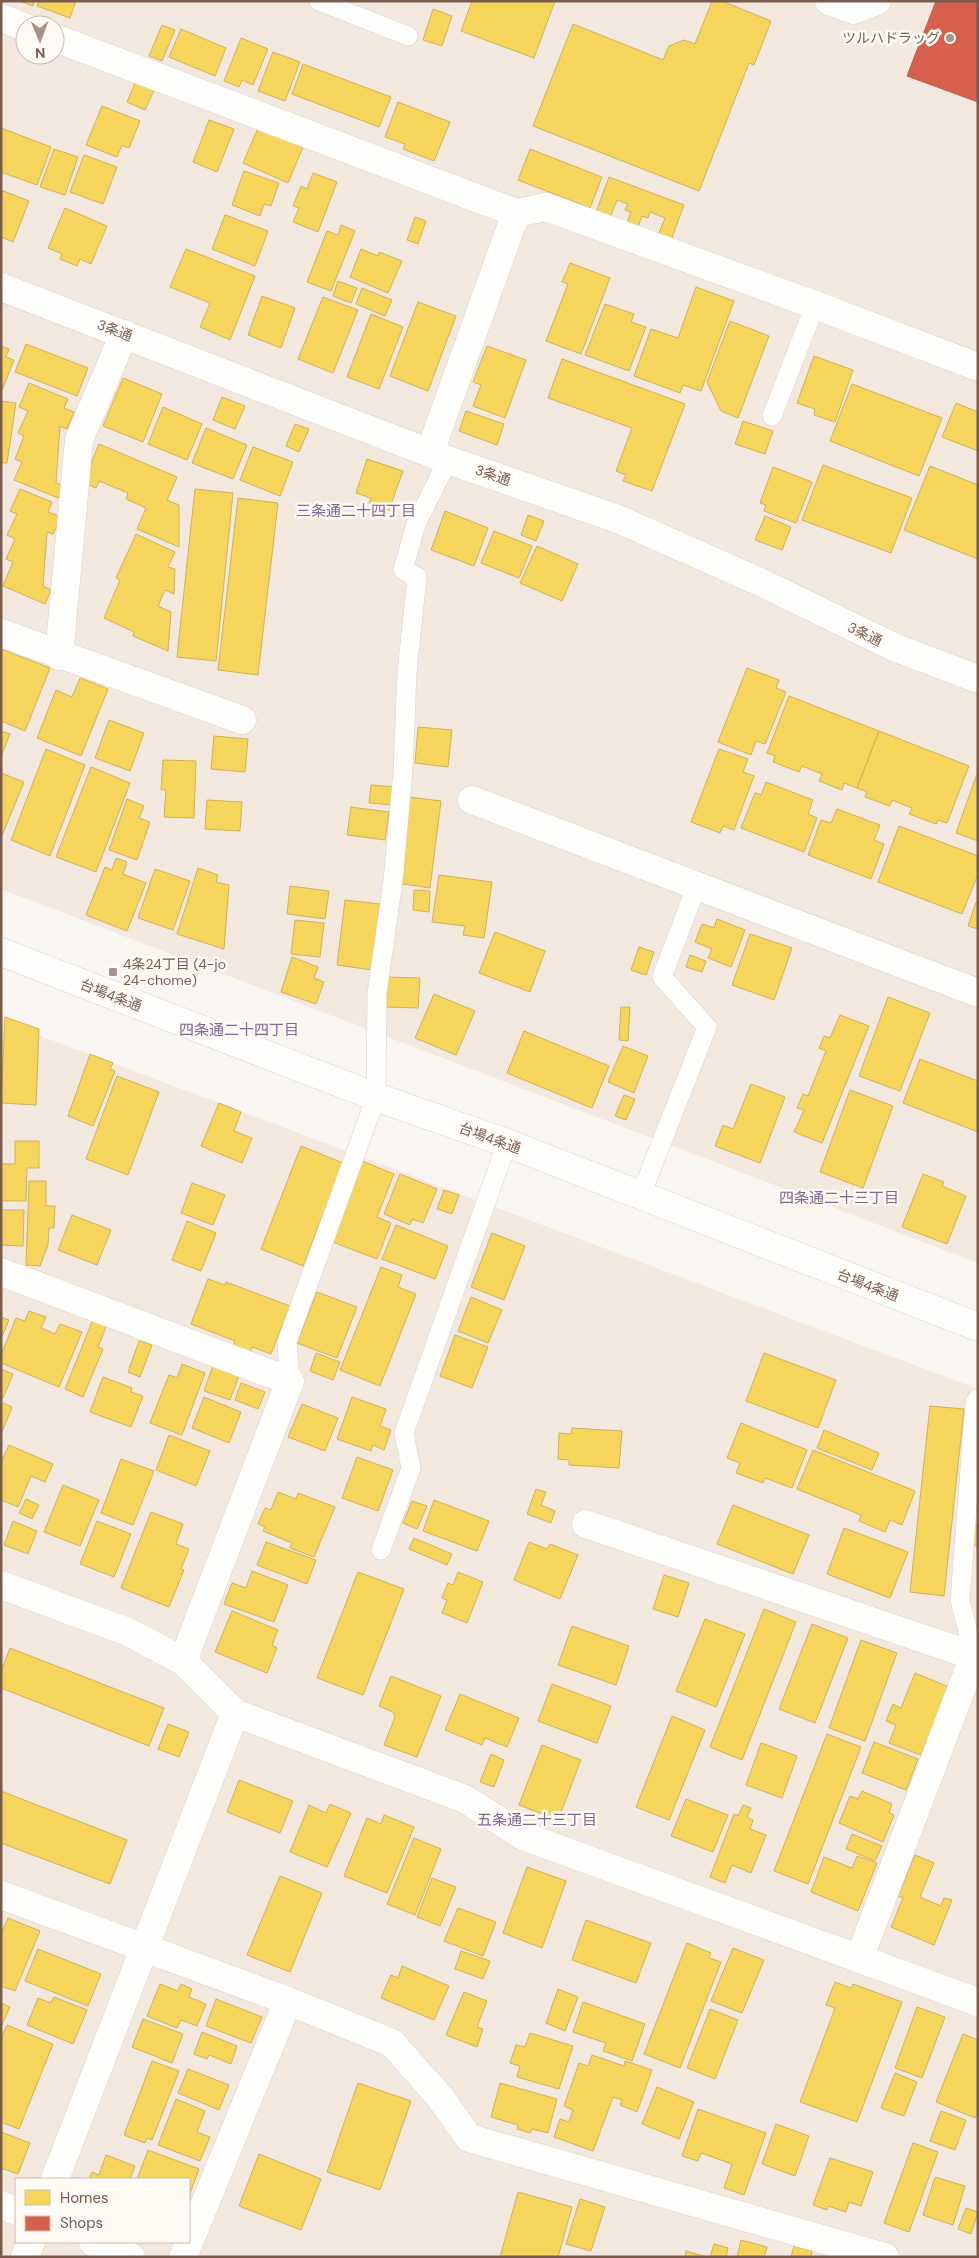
<svg xmlns="http://www.w3.org/2000/svg" width="979" height="2258" font-family="'DM Sans','Noto Sans JP',sans-serif">
<style>
.residential{fill:#f2e8de;fill-rule:evenodd}
.homes{fill:#f6d55c;stroke:#d1b158}
.shops{fill:#d6604d;stroke:#ba5f4d}
.lines{fill:none;stroke-linecap:round;stroke-linejoin:round}
.lane-casing{stroke:#d7d1cb;stroke-width:20}
.street-casing{stroke:#d7d1cb;stroke-width:29}
.secondary-casing{stroke:#d9d2cb;stroke-width:29}
.lane{stroke:#fefefd;stroke-width:19}
.street{stroke:#fefefd;stroke-width:28}
.secondary{stroke:#fefefd;stroke-width:28}
.poi-dot{fill:#a69286;stroke:#fffaf3;stroke-width:2}
.labels{text-anchor:middle;stroke-width:5;stroke-linejoin:round;paint-order:stroke}
.poi-label{font-size:14px;fill:#7a5c4d;stroke:#fffaf3;text-anchor:end}
.street-label{font-size:14px;fill:#7a5c4d;stroke:#fffaf3}
.neighbourhood-label{font-size:15px;fill:#846695;stroke:#fffaf3}
</style>
<rect width="100%" height="100%" fill="#f9f5f0"/>
<path class="residential" d="M1 1H978V1263L1 889ZM25 25H55V55H25Z
M1 1021 978 1389V2257H1ZM16 2179H189V2242H16Z"/>
<path class="homes" d="M19 1H34L33 6Z
M39 1H76L70 18 37 6Z
M472 1H555L534 58 461 31Z
M712 1H722L771 21 754 65 749 63 699 191 533 126 573 24 663 60 669 46 684 40 695 44Z
M433 9 452 16 442 46 423 40Z
M162 25 175 30 162 61 149 56Z
M181 29 226 48 215 76 169 57Z
M241 38 268 49 253 85 242 80 239 87 224 81Z
M273 52 300 62 285 101 258 91Z
M303 64 391 97 379 127 292 94Z
M136 81 155 88 145 110 127 102Z
M398 102 450 122 434 161 403 149 405 144 385 137Z
M102 106 140 121 129 148 122 145 117 157 86 145Z
M209 120 234 129 217 172 193 162Z
M1 128 51 147 37 185 1 172Z
M258 128 303 147 288 183 243 163Z
M54 149 78 157 65 195 40 187Z
M530 149 602 177 590 208 518 180Z
M84 155 117 167 103 204 70 192Z
M244 171 279 183 271 206 264 204 260 216 232 205Z
M313 173 337 182 318 232 293 222 299 208 293 206 301 186 307 189Z
M609 177 684 205 670 243 657 238 665 218 650 212 648 218 642 216 637 230 626 226 631 212 625 210 628 204 617 200 609 220 595 215Z
M1 190 29 201 13 242 1 237Z
M65 208 107 226 91 264 80 259 77 266 60 259 62 254 48 248Z
M225 215 268 231 255 266 212 249Z
M415 217 426 221 418 244 407 240Z
M341 225 355 231 331 291 307 282 327 231 338 235Z
M186 249 255 276 230 340 200 327 210 303 170 287Z
M361 249 378 256 379 252 402 261 388 293 350 277Z
M570 263 610 278 581 354 546 341 568 284 562 282Z
M338 281 357 288 351 303 333 296Z
M696 287 734 301 701 391 683 385 680 393 634 376 651 329 678 338Z
M362 288 392 300 385 316 356 304Z
M262 296 295 308 281 348 248 335Z
M323 297 358 310 333 373 298 359Z
M418 302 456 316 428 391 390 376Z
M605 304 634 314 631 322 646 327 629 371 585 355Z
M371 314 403 327 379 389 347 377Z
M730 321 769 336 738 418 721 411 707 382Z
M26 344 88 368 77 396 15 372Z
M1 346 9 349 6 357 14 360 2 390Z
M487 346 526 360 505 418 473 406 481 385 473 382Z
M814 356 853 370 835 422 814 415 815 409 797 403Z
M562 359 685 404 652 491 623 481 626 475 616 471 632 428 548 398Z
M123 378 162 394 143 442 103 426Z
M29 383 68 399 64 408 74 412 67 429 60 426 56 483 64 486 58 498 14 480 22 462 15 459 24 436 18 433 28 411 19 407Z
M852 384 942 418 919 476 830 441Z
M222 397 245 406 235 429 213 420Z
M1 401 16 403 7 463H1Z
M956 403 978 412V451L942 437Z
M163 407 202 424 187 460 148 444Z
M466 411 504 424 497 445 459 431Z
M743 421 773 431 765 454 735 444Z
M295 424 309 429 299 452 286 446Z
M206 428 247 445 233 479 192 463Z
M99 444 177 477 167 500 179 505V547L137 529 146 508 126 499 128 493 99 481 96 488 83 483Z
M253 447 293 462 280 496 240 480Z
M367 459 403 471 389 510 369 503 371 498 356 493Z
M823 465 912 498 891 553 802 520Z
M930 466 978 485V559L904 530Z
M773 467 812 482 796 523 764 511 766 505 760 503Z
M20 489 52 502 48 512 61 517 53 534 47 532 43 586 51 590 45 604 3 586 13 562 6 559 15 539 7 535 17 514 10 511Z
M195 489 233 493 216 661 177 657Z
M238 498 278 503 258 675 218 670Z
M445 511 488 528 474 566 431 550Z
M528 515 544 521 536 541 521 535Z
M765 516 791 527 782 550 755 540Z
M494 531 532 546 519 578 481 563Z
M136 534 175 552 168 567 175 569 174 594 165 590 158 606 171 612 168 651 133 636 134 632 104 618 120 580 116 578Z
M537 546 578 564 562 601 520 583Z
M1 649 50 668 25 731 1 721Z
M747 668 779 680 776 688 786 692 765 744 756 741 751 755 718 742Z
M80 678 108 689 81 756 37 738 56 690 72 697Z
M789 696 879 731 857 788 844 783 842 790 819 781 822 774 802 766 799 772 773 762 775 756 767 753Z
M109 720 144 733 130 771 95 758Z
M418 727 452 730 448 767 415 763Z
M1 731 10 734 2 754H1Z
M879 731 969 766 947 823 938 820 936 824 909 814 912 808 892 800 890 806 865 797 867 792 857 788Z
M214 736 248 739 245 772 211 769Z
M46 749 85 765 50 856 11 840Z
M719 749 748 759 743 772 754 776 734 830 723 826 720 833 691 822Z
M163 760 196 761 194 818 164 817 166 790H161Z
M91 767 130 783 96 872 56 857Z
M978 771V841L956 833Z
M1 773 24 782 1 838Z
M766 782 813 800 808 814 817 818 804 852 741 828 755 793 761 795Z
M371 785 395 787 393 805 369 803Z
M409 797 441 801 430 888 397 883Z
M127 799 144 806 139 818 150 822 137 860 109 850Z
M207 800 242 802 240 831 205 829Z
M351 807 389 812 385 840 347 835Z
M837 809 880 825 874 840 884 844 871 879 808 855 821 820 831 823Z
M899 826 978 856V874L962 914 878 882Z
M116 858 127 862 123 874 146 883 127 931 86 915 105 867 112 870Z
M198 868 218 875 216 882 229 885 224 949 177 934Z
M155 869 190 881 173 930 138 918Z
M439 875 492 882 484 938 463 935 465 926 432 922Z
M290 886 329 891 325 919 287 914Z
M414 890 430 891 429 912 413 910Z
M345 900 380 904 372 970 337 965Z
M976 902H978V929L968 926Z
M717 919 745 930 731 967 708 958 712 949 695 942 702 924 714 928Z
M295 920 324 923 320 957 291 954Z
M495 932 545 951 530 992 479 973Z
M750 934 792 948 774 1000 732 985Z
M639 947 654 952 646 975 631 970Z
M690 955 706 961 702 972 686 967Z
M292 957 318 967 314 978 324 982 316 1004 281 992Z
M386 977 420 978 418 1008 385 1007Z
M434 994 475 1011 456 1055 415 1038Z
M888 997 930 1013 900 1091 859 1076Z
M621 1007H630L628 1041 619 1040Z
M840 1015 869 1026 822 1143 794 1132 804 1110 797 1108 803 1094 808 1096 826 1051 819 1048 824 1036 830 1038Z
M5 1017 39 1029 36 1105 1 1103Z
M524 1031 609 1066 592 1108 507 1073Z
M623 1046 648 1056 634 1093 608 1082Z
M90 1054 113 1063 110 1069 115 1071 93 1126 68 1116Z
M920 1059 978 1081V1132L903 1103Z
M117 1076 159 1092 128 1175 86 1159Z
M751 1084 785 1097 760 1163 715 1146 723 1125 733 1129Z
M850 1090 893 1106 863 1188 820 1172Z
M624 1095 635 1099 626 1120 615 1116Z
M219 1103 241 1112 234 1131 252 1138 242 1163 201 1146Z
M15 1141H39V1168H27L26 1201H1V1164H15Z
M301 1146 343 1163 303 1266 261 1249Z
M362 1161 394 1174 377 1217 391 1223 377 1259 330 1241Z
M400 1174 437 1189 423 1223 412 1219 410 1225 384 1214Z
M923 1174 944 1182 942 1186 966 1196 947 1244 902 1227Z
M29 1181H46V1206H55L54 1228H49L48 1245 40 1266 26 1265Z
M192 1183 225 1195 213 1225 181 1213Z
M444 1190 459 1195 452 1214 437 1209Z
M1 1210H24L23 1246 1 1245Z
M72 1215 111 1230 97 1265 58 1250Z
M187 1221 216 1233 201 1271 172 1260Z
M396 1225 448 1246 435 1279 382 1259Z
M492 1233 525 1246 504 1300 471 1287Z
M381 1267 402 1275 398 1287 416 1294 380 1386 340 1370Z
M208 1279 225 1285 226 1282 290 1306 271 1354 252 1347 250 1352 233 1346 235 1341 191 1324Z
M317 1292 357 1307 337 1358 297 1343Z
M471 1297 502 1310 488 1343 458 1331Z
M29 1311 46 1317 41 1328 55 1334 60 1324 82 1332 59 1387 1 1363V1355L16 1318 25 1321Z
M1 1317 9 1320 1 1339Z
M94 1317 108 1322 98 1347 103 1349 83 1397 65 1389Z
M455 1335 488 1347 472 1388 440 1376Z
M139 1341 152 1345 140 1377 128 1372Z
M316 1353 340 1362 333 1380 310 1371Z
M764 1353 836 1380 818 1428 746 1401Z
M214 1363 240 1373 230 1400 204 1391Z
M182 1364 205 1373 182 1435 150 1423 169 1375 177 1378Z
M1 1369 13 1374 3 1398H1Z
M103 1377 132 1388 131 1392 143 1396 131 1427 90 1412Z
M241 1383 265 1392 258 1409 235 1400Z
M204 1397 241 1412 229 1443 192 1428Z
M352 1397 386 1409 380 1426 391 1430 384 1450 373 1445 371 1451 337 1439Z
M1 1402 12 1407 1 1435Z
M302 1404 338 1418 325 1451 288 1437Z
M930 1406 964 1409 944 1596 910 1592Z
M741 1423 807 1450 792 1488 765 1478 763 1483 736 1473 740 1463 727 1458Z
M572 1428 622 1431 619 1468 569 1465V1460L558 1459 559 1433 571 1434Z
M824 1430 879 1453 872 1470 817 1448Z
M169 1435 210 1451 196 1486 156 1470Z
M9 1445 53 1464 45 1482 31 1476 18 1507 1 1500V1463Z
M813 1450 915 1491 902 1525 890 1520 885 1532 859 1521 861 1515 797 1489Z
M357 1457 393 1470 378 1511 342 1498Z
M121 1459 154 1471 133 1525 101 1513Z
M63 1485 99 1500 80 1546 44 1532Z
M536 1489 546 1492 541 1505 555 1511 551 1523 527 1514Z
M278 1492 296 1499 298 1493 335 1507 314 1557 290 1548 292 1543 263 1531 265 1527 258 1524 265 1508 271 1510Z
M26 1499 39 1505 32 1519 19 1513Z
M434 1500 489 1521 477 1551 423 1531Z
M412 1501 427 1506 417 1529 403 1523Z
M733 1505 809 1535 793 1574 717 1544Z
M151 1512 183 1524 176 1544 189 1549 181 1569 184 1570 169 1607 121 1588Z
M13 1521 37 1531 28 1554 4 1545Z
M97 1521 131 1534 114 1577 80 1564Z
M974 1524 978 1525V1559L977 1546 972 1545Z
M844 1528 908 1552 890 1598 827 1574Z
M414 1538 452 1554 447 1565 409 1549Z
M266 1542 316 1560 307 1584 257 1565Z
M529 1542 547 1549 550 1544 578 1555 560 1599 514 1580Z
M252 1571 288 1585 274 1622 224 1604 232 1583 246 1588Z
M358 1572 404 1589 363 1695 317 1678Z
M458 1572 483 1582 467 1623 442 1613 447 1600 442 1598 448 1583 453 1585Z
M664 1575 689 1583 678 1617 653 1609Z
M764 1609 796 1622 742 1760 710 1747Z
M232 1611 278 1630 272 1645 277 1648 267 1673 215 1652Z
M705 1619 745 1634 716 1707 676 1691Z
M812 1624 848 1638 815 1723 779 1709Z
M572 1626 629 1646 616 1685 558 1665Z
M861 1640 897 1653 865 1741 829 1728Z
M10 1648 164 1708 149 1746 1 1688V1672Z
M915 1673 949 1687 921 1755 889 1743 896 1725 886 1721 893 1704 901 1708Z
M391 1676 441 1696 417 1757 384 1745 395 1717 393 1712 379 1706Z
M552 1684 611 1706 597 1743 538 1721Z
M460 1694 519 1718 507 1747 485 1738 482 1745 445 1730Z
M672 1716 705 1730 669 1820 636 1807Z
M168 1724 189 1732 179 1757 158 1749Z
M827 1734 861 1747 808 1884 774 1871Z
M874 1742 918 1759 906 1790 862 1773Z
M761 1743 797 1756 782 1798 746 1785Z
M542 1745 581 1760 558 1820 519 1805Z
M491 1754 504 1760 494 1787 480 1782Z
M239 1780 293 1801 280 1833 227 1812Z
M1 1791 127 1840 110 1884 1 1843Z
M862 1791 892 1804 889 1813 894 1815 883 1842 839 1823 850 1796 858 1799Z
M686 1799 728 1815 713 1852 671 1836Z
M330 1804 351 1813 327 1867 290 1852 309 1805 326 1813Z
M743 1805 751 1808 747 1817 753 1820 750 1829 766 1835 751 1873 732 1865 725 1883 710 1877 734 1814 738 1816Z
M384 1815 414 1827 387 1893 344 1876 367 1818 381 1824Z
M852 1834 882 1846 875 1861 846 1849Z
M414 1838 441 1849 415 1915 387 1904Z
M915 1855 934 1863 920 1897 941 1906 944 1898 952 1900 934 1945 891 1927 903 1898 898 1896Z
M857 1856 877 1863 858 1911 811 1892 824 1857 852 1868Z
M527 1867 566 1881 542 1948 503 1933Z
M280 1876 322 1893 290 1972 247 1955Z
M432 1878 456 1887 440 1926 417 1917Z
M458 1908 496 1922 483 1956 444 1941Z
M8 1918 40 1931 15 1991 1 1986V1934Z
M586 1920 651 1943 636 1983 572 1960Z
M687 1943 711 1953 709 1958 721 1962 680 2068 644 2054Z
M733 1948 764 1960 742 2013 711 2001Z
M38 1949 101 1974 88 2006 25 1981Z
M461 1951 490 1961 483 1979 455 1969Z
M402 1966 449 1986 434 2020 381 1998 391 1975 398 1978Z
M835 1982 851 1988 853 1984 902 2002 857 2122 800 2102 835 2008 826 2005Z
M160 1984 178 1991 181 1984 192 1989 189 1997 206 2004 197 2026 181 2020 177 2028 147 2016Z
M558 1989 578 1997 565 2031 546 2023Z
M464 1992 487 2001 477 2027 483 2029 477 2047 446 2035Z
M54 1997 87 2010 73 2044 27 2025 38 1998 51 2003Z
M216 1999 262 2017 251 2043 206 2026Z
M583 2002 645 2024 632 2061 603 2051 606 2043 573 2032Z
M1 2003 10 2007 1 2027Z
M917 2007 945 2017 922 2078 895 2068Z
M710 2009 738 2020 715 2079 687 2068Z
M143 2019 183 2034 172 2063 132 2047Z
M7 2025 53 2044 19 2129 1 2122V2040Z
M202 2032 237 2046 231 2064 209 2055 207 2059 194 2054Z
M530 2033 573 2046 559 2089 517 2077 520 2066 510 2063 516 2045 525 2047Z
M963 2034 978 2040V2112L975 2118 936 2102Z
M592 2055 624 2066 625 2061 652 2070 637 2112 620 2105 622 2100 613 2097 593 2151 554 2137 560 2119 569 2122 573 2110 564 2106 579 2063 588 2066Z
M152 2061 179 2071 152 2140 147 2138 145 2143 124 2135Z
M188 2069 229 2085 219 2110 178 2093Z
M895 2073 917 2082 904 2116 881 2108Z
M358 2083 411 2101 380 2190 327 2172Z
M500 2083 557 2099 548 2133 532 2129 530 2133 517 2129 518 2125 491 2117Z
M657 2087 694 2102 679 2139 642 2124Z
M176 2099 205 2111 197 2132 210 2137 200 2161 158 2145Z
M698 2109 766 2133 744 2195 724 2188 732 2164 701 2153 698 2161 682 2156Z
M941 2111 966 2120 955 2150 930 2141Z
M776 2124 809 2136 795 2176 762 2164Z
M1 2132 30 2143 18 2174 1 2168Z
M913 2143 938 2152 909 2232 884 2223Z
M148 2150 199 2169 189 2196V2179H137Z
M259 2154 321 2179 301 2230 239 2206Z
M106 2155 135 2166 130 2179H89L92 2172 99 2175Z
M830 2158 873 2172 861 2206 849 2202 846 2212 828 2206 827 2210 813 2205Z
M935 2177 965 2186 953 2225 923 2215Z
M518 2192 572 2207 558 2257H500Z
M580 2199 605 2207 591 2251 566 2244Z
M966 2208 978 2212 971 2234 958 2229Z
M741 2240 767 2247 764 2257H737Z
M714 2244 728 2248 726 2257H710Z
M794 2246 812 2251 811 2257H791Z
M686 2251 707 2257H685Z"/>
<path class="shops" d="M936 1H978V102L907 76Z"/>
<g class="lines">
<defs>
<path id="lane" d="M319 1 408 36
M772 416 815 305
M640 1197 707 1027 662 977 697 885
M290 1381 287 1342 376 1097 377 993 393 881 403 771 407 672 417 577 403 570 416 524 448 460
M381 1550 411 1468 404 1433 507 1143
M974 1656 960 1600 975 1403 978 1398"/>
<path id="street" d="M829 1 854 10 877 1
M1 18 25 27
M55 38 516 213 546 207 815 305 978 367
M1 287 448 460 618 519 760 582 896 648 978 679
M430 452 516 213
M1 633 242 720
M59 656 79 440 124 334
M472 800 978 993
M1 1272 290 1381 183 1661
M586 1524 974 1656 859 1959
M1 1585 128 1632 183 1661 235 1713 465 1799 523 1836 978 2002
M1 1895 288 2001 392 2043 439 2096 469 2138 885 2257
M55 2179 235 1713
M1 2205 16 2211
M93 2242 131 2257
M25 2257 31 2242
M183 2257 288 2001"/>
<path id="secondary" d="M1 952 376 1097 507 1143 978 1327"/>
</defs>
<use href="#lane" class="lane-casing"/>
<use href="#street" class="street-casing"/>
<use href="#secondary" class="secondary-casing"/>
<use href="#lane" class="lane"/>
<use href="#street" class="street"/>
<use href="#secondary" class="secondary"/>
</g>
<g class="poi-dot">
<circle cx="950" cy="38" r="5"/>
<rect x="108" y="967" width="10" height="10" rx="2.5"/>
</g>
<g class="labels">
<g class="poi-label">
<text x="940" y="43">ツルハドラッグ</text>
<text x="123" y="969" text-anchor="start">4条24丁目 (4-jo<tspan x="123" dy="16">24-chome)</tspan></text>
</g>
<g class="street-label">
<text transform="translate(115 330) rotate(21)" y="5">3条通</text>
<text transform="translate(493 475) rotate(19)" y="5">3条通</text>
<text transform="translate(865 634) rotate(26)" y="5">3条通</text>
<text transform="translate(111 995) rotate(21)" y="5">台場4条通</text>
<text transform="translate(490 1138) rotate(20)" y="5">台場4条通</text>
<text transform="translate(868 1285) rotate(21)" y="5">台場4条通</text>
</g>
<g class="neighbourhood-label">
<text x="356" y="516">三条通二十四丁目</text>
<text x="239" y="1035">四条通二十四丁目</text>
<text x="839" y="1203">四条通二十三丁目</text>
<text x="537" y="1825">五条通二十三丁目</text>
</g>
</g>
<rect width="979" height="2258" fill="none" stroke="#7a5c4d" stroke-width="5"/>
<rect x="15" y="2178" width="175" height="65" fill="#fffaf3" stroke="#cabbb1"/>
<rect x="25" y="2190" width="25" height="15" fill="#f6d55c" stroke="#cabbb1"/>
<text x="60" y="2203" font-size="15" fill="#7a5c4d">Homes</text>
<rect x="25" y="2216" width="25" height="15" fill="#d6604d" stroke="#cabbb1"/>
<text x="60" y="2228" font-size="15" fill="#7a5c4d">Shops</text>
<g transform="translate(40 40) rotate(179)"><circle r="24" fill="#fffaf3" stroke="#cabbb1"/>
<path d="M0-4L9 19L0 12L-9 19Z" fill="#a69286"/>
<text y="-8" font-size="14" font-weight="bold" text-anchor="middle" fill="#7a5c4d">N</text>
</g>
</svg>
